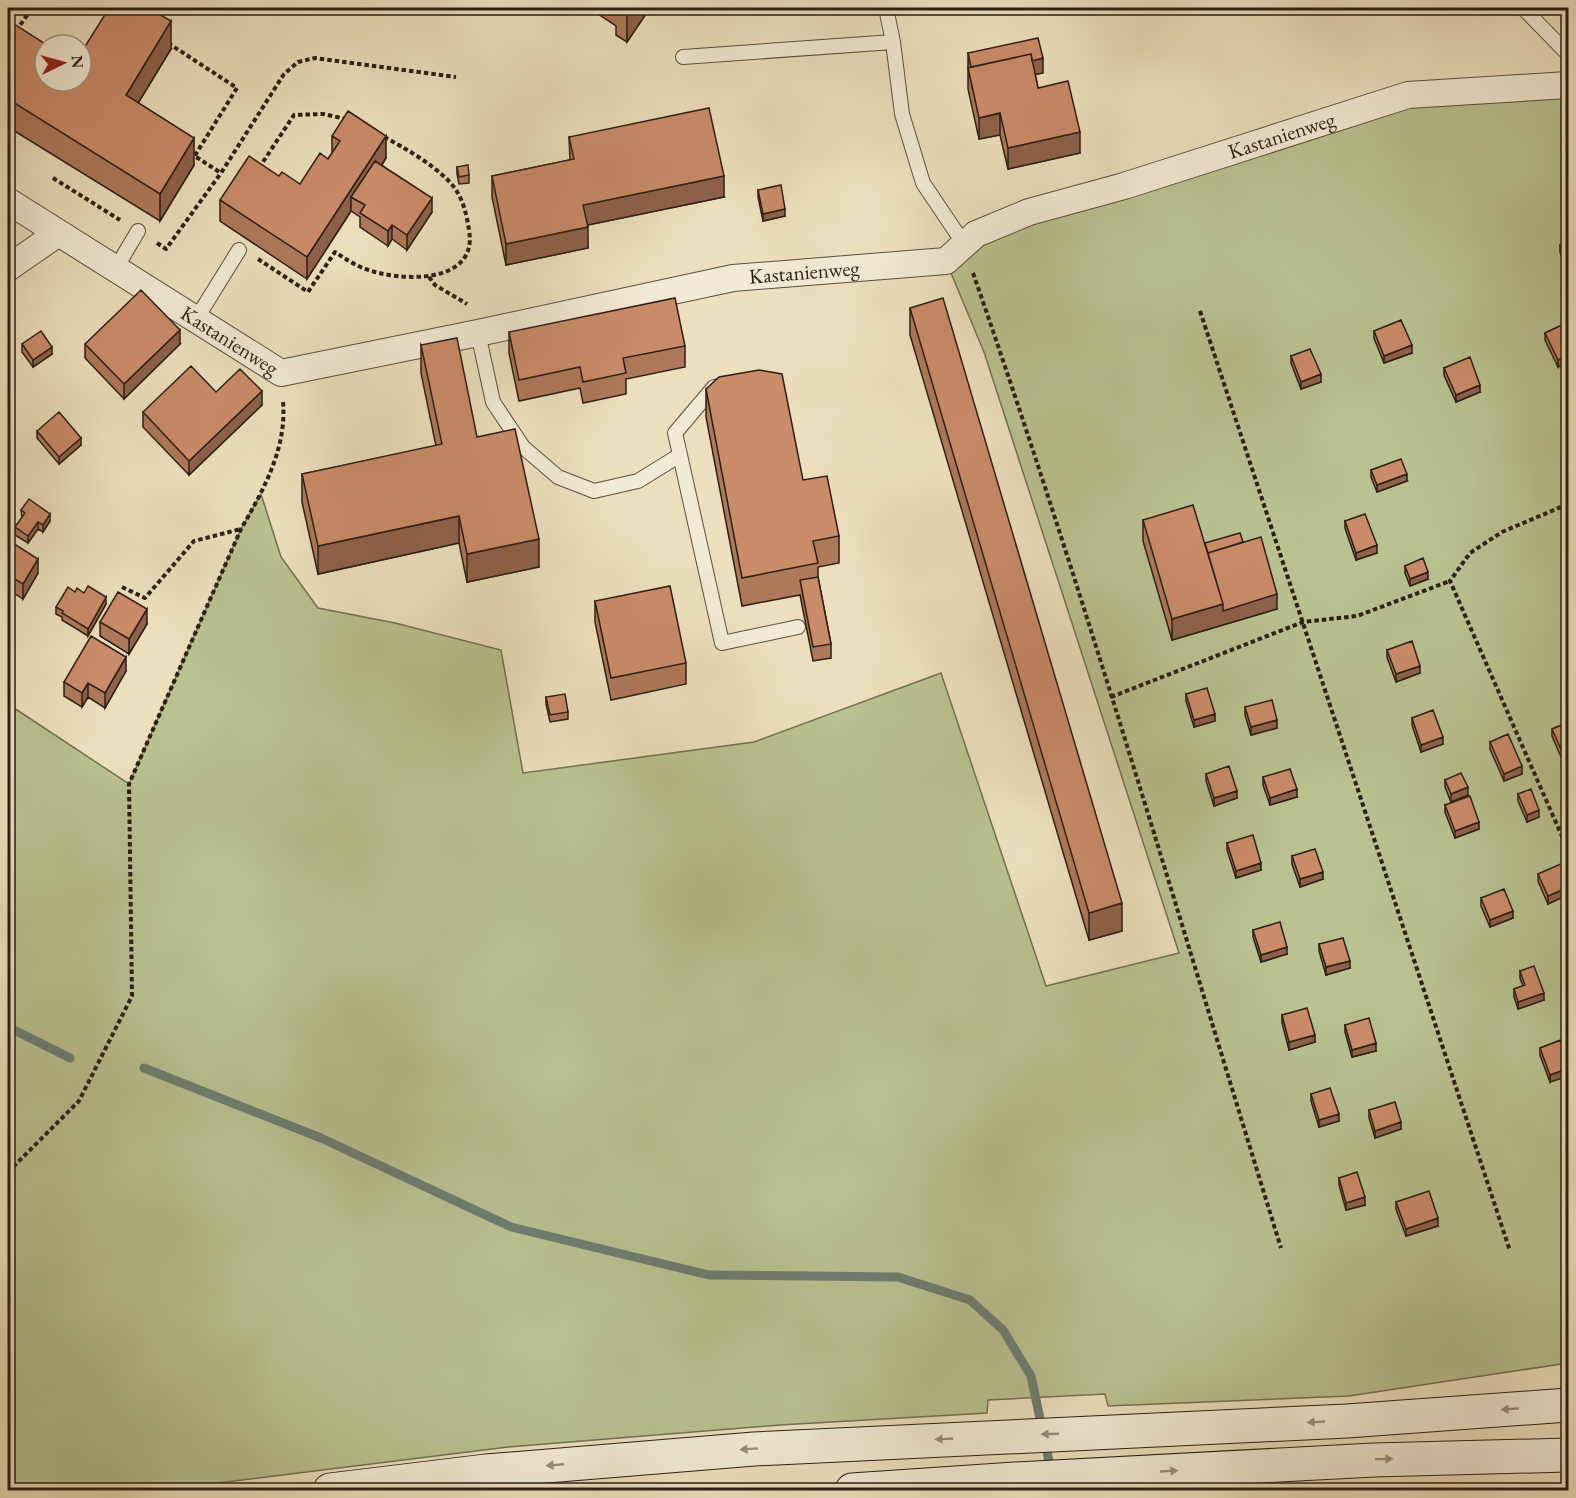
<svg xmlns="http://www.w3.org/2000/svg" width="1576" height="1498" font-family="'EB Garamond',serif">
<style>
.green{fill:#b9c191;stroke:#727052;stroke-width:1.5}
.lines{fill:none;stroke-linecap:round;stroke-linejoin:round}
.stream{stroke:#6d7d71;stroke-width:9}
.lane-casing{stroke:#5c4e3e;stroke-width:16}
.street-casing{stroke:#5c4e3e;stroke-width:28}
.secondary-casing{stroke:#2b1e14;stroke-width:35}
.path{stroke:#2b1e14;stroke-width:4;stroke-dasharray:4.5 3;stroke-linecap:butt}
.lane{stroke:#f3ead5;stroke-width:14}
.street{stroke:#f3ead5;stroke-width:26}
.secondary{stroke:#f3ead5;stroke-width:33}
.wall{fill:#ae785a;stroke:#2b1e14;stroke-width:1.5}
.shaded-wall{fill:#8d614a;stroke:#2b1e14;stroke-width:1.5}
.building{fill:#ca8b69;stroke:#2b1e14;stroke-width:1.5}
.oneway{fill:#998e7e}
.labels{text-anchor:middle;stroke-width:4.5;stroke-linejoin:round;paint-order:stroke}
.street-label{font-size:21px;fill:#2b1e14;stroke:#f3ead5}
</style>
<rect width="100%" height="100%" fill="#eddfbe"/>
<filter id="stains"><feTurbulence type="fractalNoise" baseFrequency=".00333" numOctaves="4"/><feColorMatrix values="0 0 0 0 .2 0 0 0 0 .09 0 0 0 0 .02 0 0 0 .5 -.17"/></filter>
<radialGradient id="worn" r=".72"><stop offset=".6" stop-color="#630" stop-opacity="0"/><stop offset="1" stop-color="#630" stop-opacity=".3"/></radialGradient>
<path class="green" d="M1568 85V1363L1349 1396 1108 1406 1105 1394 988 1400 987 1413 780 1425 508 1447 218 1483 173 1490H8V704L129 784 241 529 261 494 281 557 318 608 395 623 501 650 523 773 754 742 941 673 1046 986 1179 953 984 352 946 261 976 234 1408 95Z"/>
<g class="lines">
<path class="stream" d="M8 1027 70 1058
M144 1068 321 1138 511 1227 709 1275 898 1277 970 1300 1003 1330 1031 1376 1051 1471"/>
<defs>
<path id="lane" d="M886 8 893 42 902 114 923 183 964 244
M1523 8 1568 54
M683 57 893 42
M115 270 138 231
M195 321 239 250
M478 333 493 402 523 447 558 477 594 491 638 481 680 455 675 433 714 387 719 386
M680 455 722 643 798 627"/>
<g id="street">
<path id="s1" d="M8 201 281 373 478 333 733 278 946 261 976 234 1029 212 1124 186 1408 95 1568 85"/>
<path d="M8 268 57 234"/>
</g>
<path id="secondary" d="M330 1490 486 1471 754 1449 1347 1421 1568 1405
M852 1490 1015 1479 1374 1460 1568 1455"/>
</defs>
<use href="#lane" class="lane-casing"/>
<use href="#street" class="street-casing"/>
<use href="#secondary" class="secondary-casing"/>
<path class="path" d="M16 31 32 8
M168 43 237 88 194 157
M190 153 221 173 284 74 298 62 315 58 456 77
M259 168 294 115 323 114 346 119
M53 178 120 220
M157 243 166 249 221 173
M258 259 308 292 335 252C344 258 353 264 363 268 397 282 479 286 469 230 467 217 464 202 456 190 443 170 404 147 382 136
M973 273C1085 595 1180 922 1281 1248
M429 277 435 285 467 304
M1200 311 1510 1251
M1568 504 1502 532 1470 553 1450 581 1568 850
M122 587 145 598 194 541 241 529
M1111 697 1303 622 1357 616 1450 581
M8 1172 79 1101 132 996 129 784 241 529C264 489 287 448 283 401"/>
<use href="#lane" class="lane"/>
<use href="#street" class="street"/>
<use href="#secondary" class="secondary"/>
</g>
<path class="wall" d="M589 8H650L627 42 616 35V26Z
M8 20 45 81 171 49 138 103 194 165 160 221 8 127Z
M968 53 1043 73 1035 74 1038 88 1080 153 1008 169 1000 135 979 139 968 89Z
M332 136 386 158 382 165 432 212 407 250 392 239 388 246 360 227V217L351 211 307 279 220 221V200L300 184 328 159 332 153Z
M569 137 724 197 587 225 588 248 506 265 492 197V176L570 160Z
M457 167 469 175V183L459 184 457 174Z
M758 190 785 216 763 221 758 197Z
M1569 242V274H1567L1560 252V245Z
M910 308 1122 931 1089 940 910 335Z
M1564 324 1558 367 1545 340V333Z
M1374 331 1412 353 1384 363 1374 338Z
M509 332 685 346V367L626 379V394L583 403 580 388 519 401 509 353Z
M22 344 52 354 33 367 22 352Z
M85 344H180L124 399 85 358Z
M421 345 477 437 539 567 467 582 459 543 318 574 302 502V474L436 446 421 373Z
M1291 356 1321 382 1301 389 1291 363Z
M1444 368 1480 392 1456 402 1444 375Z
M706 389 803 480 839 536V563L818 567V577L831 644V658L813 661 800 595 742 606 706 417Z
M216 392 262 405 189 475 143 427V412Z
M37 431 81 445 59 464 37 438Z
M1371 470 1407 481 1377 492 1371 477Z
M21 510 50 521 43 532 38 529 28 543 15 535V527L22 518Z
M1143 520 1205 543 1243 542 1277 609 1172 640 1143 541Z
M1345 521 1377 553 1356 560 1345 528Z
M8 540 38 573 23 599 8 589Z
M1405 566 1428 579 1410 586 1405 573Z
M84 593 106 604 88 636 62 620V617L56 614V607Z
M595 601 686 663V684L611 700 595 622Z
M100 622 147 624 129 654 100 636Z
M1387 650 1420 673 1396 682 1387 657Z
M126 671 105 708 88 697 82 707 64 696V682Z
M1186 694 1215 721 1194 727 1186 701Z
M546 697 568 712V719L550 722 546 704Z
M1245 707 1277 728 1251 735 1245 715Z
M1412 718 1443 744 1421 752 1412 725Z
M1569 722 1565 766 1552 736V729Z
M1490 742 1522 774 1504 781 1490 749Z
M1206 774 1237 798 1214 806 1206 781Z
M1263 777 1297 797 1270 805 1263 785Z
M1445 780 1468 795 1451 802 1445 787Z
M1518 794 1539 817 1527 822 1518 801Z
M1445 805 1479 829 1455 838 1445 812Z
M1227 843 1261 870 1236 878 1227 850Z
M1292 856 1323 879 1300 887 1292 864Z
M1538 874 1569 875V894L1548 904 1538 881Z
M1481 898 1513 918 1490 927 1481 906Z
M1253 930 1287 954 1261 962 1253 937Z
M1319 944 1350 968 1326 975 1319 951Z
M1520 971 1544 1000 1518 1009 1514 997V989L1523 986 1520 978Z
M1569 983V996L1566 991V984Z
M1282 1015 1315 1042 1289 1050 1282 1023Z
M1345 1025 1376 1051 1352 1057 1345 1032Z
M1561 1040 1550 1082 1540 1055V1048Z
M1311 1094 1339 1121 1319 1127 1311 1101Z
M1369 1110 1401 1129 1375 1138 1369 1118Z
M1339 1178 1365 1205 1346 1210 1339 1185Z
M1396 1202 1438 1226 1406 1236 1396 1209Z"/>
<path class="shaded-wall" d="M632 8H650L627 42V14Z
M171 21V49L126 123V95Z
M1043 58V73L972 88V74Z
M1000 113V135L979 139V118Z
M1080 132V153L1008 169V148Z
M386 136V158L358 201 351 197V211L307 279V257Z
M194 138V165L160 221V194Z
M724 176V197L583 226V205Z
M432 198V212L407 250V235Z
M785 209V216L763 221V214Z
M392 225V239L388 246V231Z
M588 227V248L506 265V244Z
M180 330V344L124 399V384Z
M1412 345V353L1384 363V356Z
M52 347V354L33 367V360Z
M1569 355V362L1558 367V360Z
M1321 374V382L1301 389V382Z
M1480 385V392L1456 402V395Z
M262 391V405L189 475V461Z
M81 438V445L59 464V457Z
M1407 474V481L1377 492V485Z
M50 514V521L43 532V525Z
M459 516V543L318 574V546Z
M38 522V529L28 543V536Z
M539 539V567L467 582V554Z
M1377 545V553L1356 560V553Z
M38 559V573L23 599V584Z
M1428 572V579L1410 586V579Z
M1277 594V609L1172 640V619L1223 604Z
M106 597V604L88 636V629Z
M147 609V624L129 654V639Z
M126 657V671L105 708V693Z
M1420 666V673L1396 682V674Z
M88 683V697L82 707V693Z
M1215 714V721L1194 727V720Z
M1277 720V728L1251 735V727Z
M1443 737V744L1421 752V745Z
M1569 757V764L1565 766V758Z
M1522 766V774L1504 781V774Z
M1468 787V795L1451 802V794Z
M1297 789V797L1270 805V798Z
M1237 791V798L1214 806V798Z
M1539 810V817L1527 822V815Z
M1479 822V829L1455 838V831Z
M1261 863V870L1236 878V871Z
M1323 872V879L1300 887V879Z
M1569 887V894L1548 904V896Z
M1122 903V931L1089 940V913Z
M1513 911V918L1490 927V920Z
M1287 947V954L1261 962V955Z
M1350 961V968L1326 975V967Z
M1544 993V1000L1518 1009V1002Z
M1315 1035V1042L1289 1050V1042Z
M1376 1043V1051L1352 1057V1050Z
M1569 1068V1076L1550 1082V1075Z
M1339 1114V1121L1319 1127V1120Z
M1401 1122V1129L1375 1138V1131Z
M1365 1197V1205L1346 1210V1203Z
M1438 1218V1226L1406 1236V1229Z"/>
<path class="building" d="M109 8H149L171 21 126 95 194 138 160 194 8 99V20L47 45H45V81H81V53Z
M617 8H632L627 14Z
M1038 38 1043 58 1032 61 1031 54 971 67 968 53Z
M1031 54 1038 88 1068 81 1080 132 1008 148 1000 113 979 118 968 68Z
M709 108 724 176 583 205 588 227 506 244 492 176 574 159 569 137Z
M348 111 386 136 307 257 220 200 249 156 279 176 282 172 300 184 320 153 328 159 340 141 332 136Z
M375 161 432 198 407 235 392 225 388 231 360 213 365 205 351 197Z
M468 165 469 175 459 177 457 167Z
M781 185 785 209 763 214 758 190Z
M1569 242V266L1567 267 1560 245Z
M141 290 180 330 124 384 85 344Z
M675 298 685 346 623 358 626 373 583 382 580 367 519 380 509 332Z
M943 298 1122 903 1089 913 910 308Z
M1401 320 1412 345 1384 356 1374 331Z
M1564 324 1569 333V355L1558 360 1545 333Z
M41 331 52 347 33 360 22 344Z
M457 338 477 437 515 429 539 539 467 554 459 516 318 546 302 474 442 444 421 345Z
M1310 349 1321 374 1301 382 1291 356Z
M1470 357 1480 385 1456 395 1444 368Z
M191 366 216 392 240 369 262 391 189 461 143 412Z
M759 370 782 374 803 480 827 476 839 536 813 541 818 563 742 578 706 389 719 377Z
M59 412 81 438 59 457 37 431Z
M1401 459 1407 474 1377 485 1371 470Z
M29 499 50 514 43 525 38 522 28 536 15 527 25 513 21 510Z
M1193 505 1223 604 1172 619 1143 520Z
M1365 514 1377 545 1356 553 1345 521Z
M1240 533 1243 542 1208 553 1205 543Z
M1261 537 1277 594 1223 611V604L1208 553Z
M8 540 38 559 23 584 8 575Z
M1423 558 1428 572 1410 579 1405 566Z
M818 577 831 644 813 647 800 580Z
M88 586 106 597 88 629 62 613 63 611 56 607 68 587 75 592 77 588 84 593Z
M670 586 686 663 611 678 595 601Z
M118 592 147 609 129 639 100 622Z
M91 636 126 657 105 693 88 683 82 693 64 682Z
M1412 641 1420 666 1396 674 1387 650Z
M1207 688 1215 714 1194 720 1186 694Z
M565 694 568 712 550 715 546 697Z
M1272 700 1277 720 1251 727 1245 707Z
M1433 710 1443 737 1421 745 1412 718Z
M1569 722V757L1565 758 1552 729Z
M1508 734 1522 766 1504 774 1490 742Z
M1229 766 1237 791 1214 798 1206 774Z
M1290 769 1297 789 1270 798 1263 777Z
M1461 773 1468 787 1451 794 1445 780Z
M1531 789 1539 810 1527 815 1518 794Z
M1470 796 1479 822 1455 831 1445 805Z
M1253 835 1261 863 1236 871 1227 843Z
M1315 849 1323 872 1300 879 1292 856Z
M1563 863 1569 875V887L1548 896 1538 874Z
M1504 889 1513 911 1490 920 1481 898Z
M1280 922 1287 947 1261 955 1253 930Z
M1343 938 1350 961 1326 967 1319 944Z
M1534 966 1544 993 1518 1002 1514 989 1525 985 1520 971Z
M1307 1008 1315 1035 1289 1042 1282 1015Z
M1369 1018 1376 1043 1352 1050 1345 1025Z
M1561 1040 1569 1062V1068L1550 1075 1540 1048Z
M1330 1088 1339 1114 1319 1120 1311 1094Z
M1395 1102 1401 1122 1375 1131 1369 1110Z
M1357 1172 1365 1197 1346 1203 1339 1178Z
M1429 1191 1438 1218 1406 1229 1396 1202Z"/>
<defs><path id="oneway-solid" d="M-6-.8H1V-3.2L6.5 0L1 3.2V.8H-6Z" transform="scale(1.5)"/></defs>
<g class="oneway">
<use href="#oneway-solid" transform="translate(1510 1409) rotate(176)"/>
<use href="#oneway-solid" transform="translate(1316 1422) rotate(177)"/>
<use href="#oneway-solid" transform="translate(1050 1434) rotate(178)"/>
<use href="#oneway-solid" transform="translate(944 1439) rotate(177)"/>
<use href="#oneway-solid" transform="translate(749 1449) rotate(176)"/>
<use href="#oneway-solid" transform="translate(1384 1459) rotate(-1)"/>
<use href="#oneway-solid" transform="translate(555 1465) rotate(175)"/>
<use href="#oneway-solid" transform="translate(1169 1471) rotate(-3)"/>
</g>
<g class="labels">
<g class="street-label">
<text dy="7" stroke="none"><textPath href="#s1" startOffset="1360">Kastanienweg</textPath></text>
<text dy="7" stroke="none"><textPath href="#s1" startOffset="856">Kastanienweg</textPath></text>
<text dy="7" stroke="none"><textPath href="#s1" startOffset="262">Kastanienweg</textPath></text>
</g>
</g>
<rect width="1576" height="1498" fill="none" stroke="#eddfbe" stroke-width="30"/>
<rect x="9" y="9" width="1558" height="1480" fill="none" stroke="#2b1e14" stroke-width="3"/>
<rect x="15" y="15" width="1546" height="1468" fill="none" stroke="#2b1e14" stroke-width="1.5"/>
<g transform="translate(63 63) rotate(85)"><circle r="28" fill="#f3ead5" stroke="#a39888" stroke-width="1.5"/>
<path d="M0-4.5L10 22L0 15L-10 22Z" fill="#8f2418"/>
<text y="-9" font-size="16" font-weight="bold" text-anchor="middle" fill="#2b1e14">N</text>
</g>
<rect width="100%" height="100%" filter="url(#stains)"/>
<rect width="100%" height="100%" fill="url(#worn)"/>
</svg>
